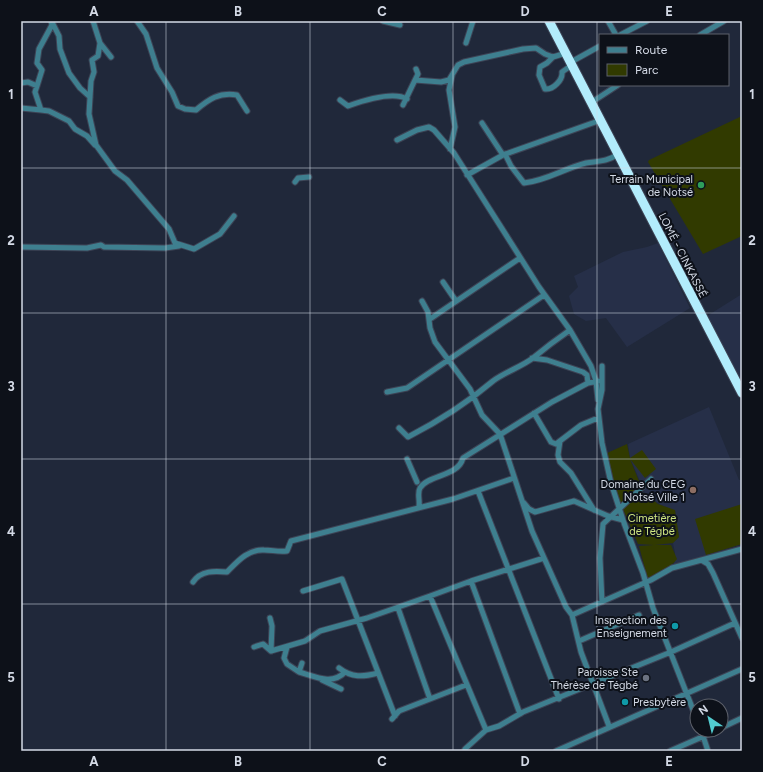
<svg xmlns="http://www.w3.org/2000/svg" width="763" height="772" font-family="Figtree,sans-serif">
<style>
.built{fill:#262f48}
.green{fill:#313a00}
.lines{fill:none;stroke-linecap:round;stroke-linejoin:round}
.street-casing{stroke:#3d4456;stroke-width:7}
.highway-casing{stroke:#3d4456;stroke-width:11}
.street{stroke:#3e7f8f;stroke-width:5}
.highway{stroke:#b2ecfc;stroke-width:9}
.grid{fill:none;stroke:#d4dae6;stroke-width:1;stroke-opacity:0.55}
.leisure-dot{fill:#2e9e5b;stroke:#0d1119;stroke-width:1.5}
.education-dot{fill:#8d6e63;stroke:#0d1119;stroke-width:1.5}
.culture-dot{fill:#0f9aa8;stroke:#0d1119;stroke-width:1.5}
.worship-dot{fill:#6b7280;stroke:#0d1119;stroke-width:1.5}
.labels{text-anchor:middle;stroke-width:4;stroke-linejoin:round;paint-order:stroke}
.poi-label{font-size:11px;fill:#d4dae6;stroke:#0d1119;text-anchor:end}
.street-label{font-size:11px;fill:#d4dae6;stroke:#0d1119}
.park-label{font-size:11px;fill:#cfe582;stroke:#0d1119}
.neatline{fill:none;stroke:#d4dae6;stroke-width:1.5}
.grid-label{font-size:13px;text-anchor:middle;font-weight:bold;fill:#d4dae6}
</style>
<rect width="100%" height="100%" fill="#20283a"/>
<path class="built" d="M658 243 690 308 627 347 606 318 586 321 574 314 569 296 578 287 574 276 623 252 647 247Z
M742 294V382L707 316Z
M709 407 739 480H742V544L674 565 675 553 673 543 679 537 675 511 661 505 645 493 630 458 628 444Z"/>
<path class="green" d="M742 116V236L703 254 648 162 649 160Z
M627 444 630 458 642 450 656 469 645 478 630 459 641 486 620 504 605 454Z
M639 493H644L658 504 675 510 679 537 673 543 655 545H671L677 559C670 569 656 571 648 580L639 546 654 545 638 544 623 509Z
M742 504V544L706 555 695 519Z"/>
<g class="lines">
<defs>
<path id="street" d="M93 21 100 43 98 56 92 60 94 72 91 81 89 114 96 145 115 171 127 180 169 229 175 243 194 249 220 234 234 216
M137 21 146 34 157 68 172 92 178 106 185 109 196 110C209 99 219 92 237 95L247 111
M383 21 400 25
M608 21 616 35
M52 22 59 36 60 49 69 73 80 88 90 97
M620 35 647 21
M700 35 724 21
M100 43 111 57
M466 43 473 21
M553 57 547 63 540 67 539 75 545 89C553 90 563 80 562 72L572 65
M571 62 600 46
M415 80 418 74 416 69
M21 83 28 82 37 86 42 70 37 63 39 49 52 25 51 21
M37 86 35 92 41 110 49 111 69 121 75 129 87 136 95 145
M340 100 348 106C362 101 393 91 407 99
M592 102 618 85
M403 105 415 80 441 82 449 80 458 65 464 62 523 49 536 48 545 54 553 57 566 53
M21 108 41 110
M482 123 503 155
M397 140 417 130 429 127 434 130 454 153 539 287 570 330 591 366 596 381 598 400
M450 149 455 127 449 90 452 76
M505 154 511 166 524 183C546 181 565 168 586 163 599 161 607 162 618 154
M467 175 503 155 601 120
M295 182 298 178 309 177
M21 247 87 248 101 245 104 247 165 248 179 246
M443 282 456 301
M422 301 428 312 430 328 435 342 470 389 482 415 500 434 532 531 566 607 572 615 581 652 609 726
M430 319 520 258
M532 358 547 360 583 372 587 375 588 383
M602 366V390L598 409 602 443 611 483 624 523 643 573 653 608 697 720
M387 392 407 388 544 295
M534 413 551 442 556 444 581 425 598 418
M399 428 408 437C439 421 467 403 493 381 505 372 521 367 533 358 545 348 557 339 570 330
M560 441 558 455 560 462 571 473 594 510
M407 459 417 482
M478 491 559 699
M524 503 529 509 535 512 574 501 608 516 623 520
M419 506C420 500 417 493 420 488 429 474 458 477 463 458L552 402 588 383 598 381
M703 561 708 564 713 573 742 638
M193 582C201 570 215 571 227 572 237 562 248 549 264 550 272 550 278 552 287 551L291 541 453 499 514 478
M303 591 342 579 395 716
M430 596 471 581
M602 602 600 558 603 524 651 479
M398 608 430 699
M572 615 651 580 672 568 742 549
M270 618 272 626 271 651
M579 641 639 615
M254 647 263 644 271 651 305 641 320 631 367 618 430 596 486 730
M287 647 284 658 287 664 299 672
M302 663 299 672C314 676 332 686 345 672
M339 668C352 678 363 677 378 673
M322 680 341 689
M520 714 471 581 544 558
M392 719 399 711 466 685
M721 728 742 718
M701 730 708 751
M465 749 486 730 499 726 523 712 671 652 735 623
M556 751 742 669
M670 751 718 730"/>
<path id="highway" d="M549 21 742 393"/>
</defs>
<use href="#street" class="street-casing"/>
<use href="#highway" class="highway-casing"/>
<use href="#street" class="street"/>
<use href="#highway" class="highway"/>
</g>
<path class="grid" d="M166 21V751M310 21V751M453 21V751M597 21V751M21 168H742M21 313H742M21 459H742M21 604H742"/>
<circle class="leisure-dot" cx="701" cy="185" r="4"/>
<circle class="education-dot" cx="693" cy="490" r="4"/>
<g class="culture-dot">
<circle cx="675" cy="626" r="4"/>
<circle cx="625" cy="702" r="4"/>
</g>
<circle class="worship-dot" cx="646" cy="678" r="4"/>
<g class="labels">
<g class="poi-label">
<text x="693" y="183">Terrain Municipal<tspan x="693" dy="13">de Notsé</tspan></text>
<text x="685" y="488">Domaine du CEG<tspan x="685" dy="13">Notsé Ville 1</tspan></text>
<text x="667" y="624">Inspection des<tspan x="667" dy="13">Enseignement</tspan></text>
<text x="638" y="676">Paroisse Ste<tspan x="638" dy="13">Thérèse de Tégbé</tspan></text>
<text x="633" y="706" text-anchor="start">Presbytère</text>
</g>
<g class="street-label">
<text transform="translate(683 255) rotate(63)" y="4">LOMÉ - CINKASSÉ</text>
</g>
<g class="park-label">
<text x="652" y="522">Cimetière<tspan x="652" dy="13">de Tégbé</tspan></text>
</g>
</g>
<rect width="763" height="772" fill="none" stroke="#0d1119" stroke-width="44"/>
<rect x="599" y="34" width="130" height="52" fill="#0d1119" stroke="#5d616b"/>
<rect x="607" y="47" width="20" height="6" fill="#3e7f8f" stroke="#5d616b"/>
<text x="635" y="54" font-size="12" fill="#d4dae6">Route</text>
<rect x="607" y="64" width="20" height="12" fill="#313a00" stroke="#5d616b"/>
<text x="635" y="74" font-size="12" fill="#d4dae6">Parc</text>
<g transform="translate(709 718) rotate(325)"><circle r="19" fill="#0d1119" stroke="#5d616b"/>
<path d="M0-3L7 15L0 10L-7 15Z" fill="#52ccd0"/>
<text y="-6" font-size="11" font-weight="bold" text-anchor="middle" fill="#d4dae6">N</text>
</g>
<rect x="22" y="22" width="719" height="728" class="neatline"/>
<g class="grid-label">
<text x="94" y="16">A</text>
<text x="238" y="16">B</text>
<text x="382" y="16">C</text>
<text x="525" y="16">D</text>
<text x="669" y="16">E</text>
<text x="11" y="99">1</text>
<text x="752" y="99">1</text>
<text x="11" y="245">2</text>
<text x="752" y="245">2</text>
<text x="11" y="391">3</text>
<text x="752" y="391">3</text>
<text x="11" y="536">4</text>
<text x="752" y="536">4</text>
<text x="11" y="682">5</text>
<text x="752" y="682">5</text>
<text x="94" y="766">A</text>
<text x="238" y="766">B</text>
<text x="382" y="766">C</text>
<text x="525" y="766">D</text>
<text x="669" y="766">E</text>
</g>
</svg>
